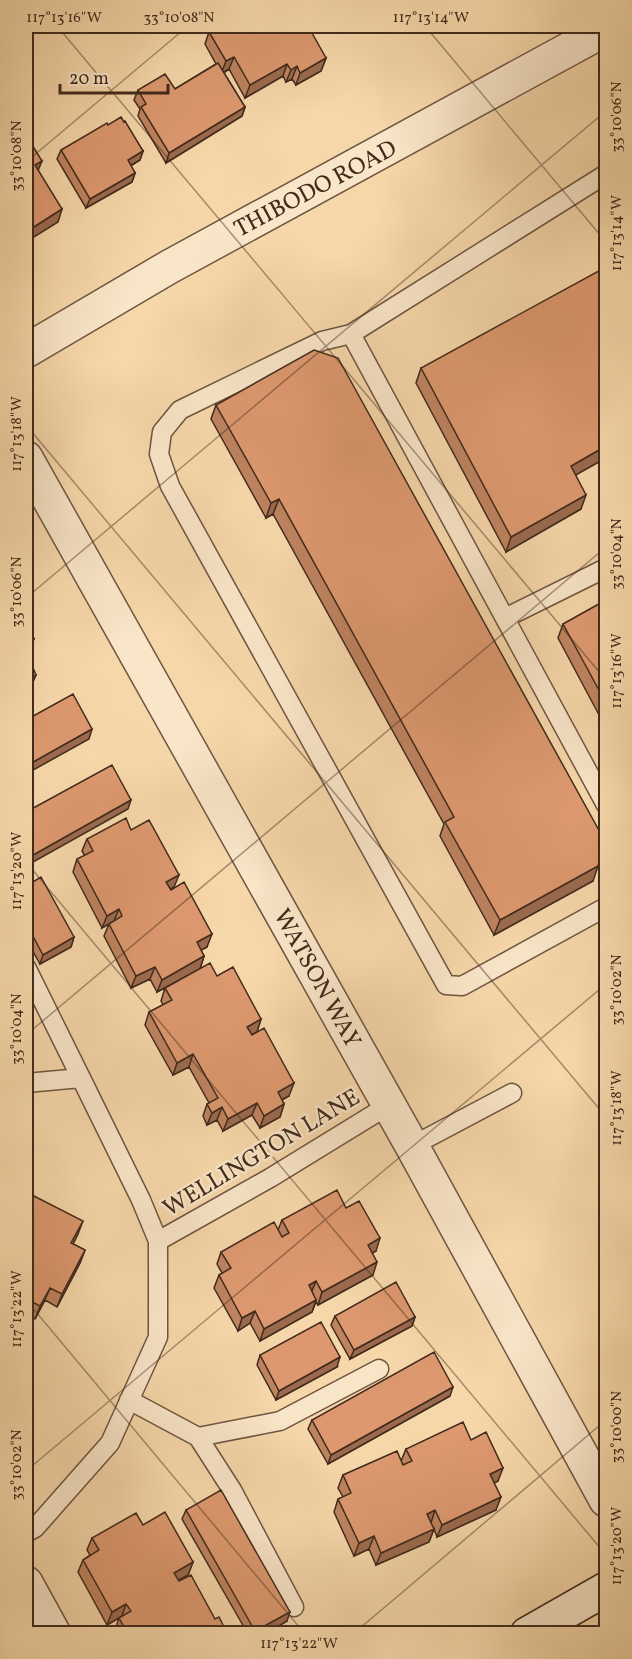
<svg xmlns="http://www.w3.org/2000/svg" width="632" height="1659" font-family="Vollkorn,serif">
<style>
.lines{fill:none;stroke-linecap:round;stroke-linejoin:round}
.service-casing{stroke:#6e5540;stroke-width:21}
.minor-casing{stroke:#6e5540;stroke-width:36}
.tertiary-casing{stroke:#6e5540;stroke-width:36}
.secondary-casing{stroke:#412a1c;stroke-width:36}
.service{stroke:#f9e5c8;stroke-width:18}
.minor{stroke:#f9e5c8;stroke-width:33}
.tertiary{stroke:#f9e5c8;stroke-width:33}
.secondary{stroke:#f9e5c8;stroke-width:33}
.wall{fill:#be835f;stroke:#412a1c;stroke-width:1.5}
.shaded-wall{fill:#9b6a4e;stroke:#412a1c;stroke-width:1.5}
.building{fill:#dd986f;stroke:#412a1c;stroke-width:1.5}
.ticks{fill:none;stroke:#412a1c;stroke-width:1.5;stroke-opacity:0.45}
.labels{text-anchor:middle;stroke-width:5;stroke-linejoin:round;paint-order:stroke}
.street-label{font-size:24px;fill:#412a1c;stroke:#f9e5c8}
.neatline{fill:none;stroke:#412a1c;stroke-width:2}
.ticks-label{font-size:15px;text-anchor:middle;fill:#412a1c}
</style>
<rect width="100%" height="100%" fill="#f6d7aa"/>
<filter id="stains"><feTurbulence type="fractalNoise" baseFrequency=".00333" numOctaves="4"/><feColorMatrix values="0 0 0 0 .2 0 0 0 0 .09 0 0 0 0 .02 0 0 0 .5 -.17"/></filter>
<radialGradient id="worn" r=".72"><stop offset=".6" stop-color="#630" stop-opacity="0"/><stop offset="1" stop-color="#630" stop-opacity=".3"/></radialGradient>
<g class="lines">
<defs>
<path id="service" d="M606 174 351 334 322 341 180 410 162 432 159 454 170 486 446 985 462 986 606 907
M351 334 606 805
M505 618 606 568
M26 967 81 1078 26 1083
M412 1146 512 1093
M158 1241 270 1178 389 1105
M129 1400 198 1437 232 1490 294 1607
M198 1437 280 1421 379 1369
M26 1533 35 1528 110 1443 158 1337V1241L141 1200 81 1078"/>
<path id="minor" d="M26 1583 54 1634"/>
<path id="tertiary" d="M26 351 169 267 606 29
M26 458 412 1146 606 1500"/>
<path id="secondary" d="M527 1634 606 1589"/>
</defs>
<use href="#service" class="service-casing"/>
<use href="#minor" class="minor-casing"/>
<use href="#tertiary" class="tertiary-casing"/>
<use href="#secondary" class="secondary-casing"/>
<use href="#service" class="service"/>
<use href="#minor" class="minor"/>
<use href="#tertiary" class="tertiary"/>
<use href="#secondary" class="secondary"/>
</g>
<path class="wall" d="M216 26 326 58 321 71 296 85 292 79 286 82 283 76 245 98 229 69 224 73 245 107 242 116 166 163 138 116 140 109 134 100 138 90 175 89 216 64 205 44 209 32 215 29Z
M124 122 143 151 140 160 131 166 135 173 132 182 86 208 57 159 61 150 108 125Z
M421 368 576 475 581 509 506 552 416 383Z
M216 405 593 881 494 935 440 836 444 824 273 514 266 518 211 419Z
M606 600V728L558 638 563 624Z
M131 830 174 887 170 889 207 947 201 950 204 956 200 969 157 992 150 979 131 988 104 936 109 924 102 928 73 872 77 859 85 856 82 851 87 839Z
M26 886 74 937 71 947 40 964 26 939Z
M217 976 261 1019 257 1032 251 1034 289 1096 282 1100 284 1104 280 1117 260 1128 252 1115 223 1131 217 1120 207 1125 203 1116 207 1104 209 1103 189 1067 173 1075 145 1025 149 1012 163 1005 161 1001 165 988Z
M26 1207 78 1234 73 1244 85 1250 80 1263 57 1307 45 1300 35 1319 26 1314Z
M346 1208 376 1251 372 1253 373 1275 318 1305 316 1302 312 1312 260 1341 250 1323 238 1331 214 1288 219 1275 222 1273 217 1264 221 1252 278 1230 282 1220Z
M335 1316 415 1317 412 1326 350 1359 331 1325Z
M260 1355 337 1367 276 1400 257 1365Z
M450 1396 328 1464 308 1429 312 1420Z
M471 1440 498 1481 494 1483 496 1510 437 1537 434 1529 429 1542 376 1565 369 1549 354 1556 334 1512 338 1499 343 1497 338 1488 343 1475 401 1461 406 1449Z
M186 1510 287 1621 265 1634H248L182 1519Z
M143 1525 193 1562 188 1575 178 1580 226 1631 225 1634H117L115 1630 119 1618 107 1625 78 1572 83 1560 90 1555 87 1550 92 1538Z"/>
<path class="shaded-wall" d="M234 57 229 69 221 74 226 61Z
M326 58 321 71 296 85 300 73Z
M287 64 283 76 245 98 250 85Z
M297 66 292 79 286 82 291 70Z
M245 107 242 116 166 163 169 153Z
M143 151 140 160 124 169 128 160Z
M42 161 37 173 35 165Z
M135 173 132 182 86 208 90 199Z
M62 209 58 222 26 242V232Z
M606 446V458L565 481 571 466Z
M586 495 581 509 506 552 511 537Z
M279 499 273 514 266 518 271 503Z
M34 639 29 652 26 654V644Z
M36 675 31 687 26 690V679Z
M92 729 89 739 26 774V766Z
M131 800 128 809 26 866V859Z
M598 866 593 881 494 935 500 920Z
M179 875 174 887 161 894 166 882Z
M119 909 114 921 102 928 107 916Z
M212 934 207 947 192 955 197 942Z
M74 937 71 947 40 964 43 955Z
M204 956 200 969 157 992 162 980Z
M155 967 150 979 131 988 136 976Z
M261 1019 257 1032 242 1039 247 1027Z
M193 1054 189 1067 173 1075 177 1063Z
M294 1083 289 1096 273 1104 278 1092Z
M257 1103 252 1115 223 1131 228 1119Z
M284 1104 280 1117 260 1128 264 1116Z
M222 1107 217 1120 207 1125 212 1113Z
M83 1221 78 1234 67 1256 71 1243Z
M380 1238 376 1251 364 1258 368 1245Z
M85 1250 80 1263 57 1307 62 1294Z
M377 1262 373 1275 318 1305 322 1292Z
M316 1281 311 1293 309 1285Z
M50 1288 45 1300 35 1319 40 1306Z
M316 1300 312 1312 260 1341 264 1329Z
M255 1311 250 1323 238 1331 242 1318Z
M415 1317 412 1326 350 1359 354 1350Z
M340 1357 337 1367 276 1400 279 1391Z
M453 1387 450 1396 328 1464 331 1455Z
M503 1468 498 1481 486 1487 490 1474Z
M501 1497 496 1510 437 1537 442 1525Z
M435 1510 431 1523 427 1514Z
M434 1529 429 1542 376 1565 381 1553Z
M374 1536 369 1549 354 1556 359 1543Z
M193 1562 188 1575 169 1585 174 1573Z
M126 1604 122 1616 107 1625 112 1612Z
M290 1612 287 1621 265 1634H255V1631Z"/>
<path class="building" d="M216 26H308L326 58 300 73 297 66 291 70 287 64 250 85 234 57 226 61 209 32 217 28Z
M218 63 245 107 169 153 141 107 146 104 138 90 165 74 175 89Z
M121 117 124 122 125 121 143 151 128 160 135 173 90 199 61 150 107 123 108 125Z
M26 135 42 161 35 165 62 209 26 232Z
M606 267V446L571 466 586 495 511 537 421 368Z
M314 350 338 358 606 843 598 866 500 920 445 822 454 817 279 499 271 503 216 405Z
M606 600V703L563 624Z
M26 621 34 639 26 644Z
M26 651 36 675 26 679Z
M73 694 92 729 26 766V720Z
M112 765 131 800 26 859V812Z
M126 818 131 830 149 820 179 875 166 882 171 890 184 882 212 934 197 942 204 956 162 980 155 967 136 976 109 924 122 916 119 909 107 916 77 859 93 851 87 839Z
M41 877 74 937 43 955 26 923V886Z
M210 963 217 976 233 967 261 1019 247 1027 252 1035 264 1028 294 1083 278 1092 284 1104 264 1116 257 1103 228 1119 222 1107 212 1113 207 1104 218 1098 193 1054 177 1063 149 1012 172 1000 165 988Z
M337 1190 346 1208 359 1201 380 1238 368 1245 377 1262 322 1292 316 1281 309 1285 316 1300 264 1329 255 1311 242 1318 219 1275 231 1268 221 1252 274 1222 282 1237 289 1233 282 1220Z
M32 1195 83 1221 71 1243 85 1250 62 1294 50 1288 40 1306 26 1299V1207Z
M396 1282 415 1317 354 1350 335 1316Z
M321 1322 340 1357 279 1391 260 1355Z
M434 1352 453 1387 331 1455 312 1420Z
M463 1422 471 1440 486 1432 503 1468 490 1474 501 1497 442 1525 435 1510 427 1514 434 1529 381 1553 374 1536 359 1543 338 1499 351 1493 343 1475 397 1451 403 1465 412 1461 406 1449Z
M221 1490 290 1612 255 1631 186 1510Z
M165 1512 193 1562 174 1573 179 1581 191 1575 215 1619 219 1617 226 1631 221 1634H128L119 1618 131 1611 126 1604 112 1612 83 1560 99 1550 92 1538 136 1513 143 1525Z"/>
<path class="ticks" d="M57 26 606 680M425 26 606 242M26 162 188 26M26 425 606 1117M26 598 606 111M26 862 606 1555M26 1035 606 547M26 1300 305 1634M26 1471 606 984M353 1634 606 1420"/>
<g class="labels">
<g class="street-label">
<text transform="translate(315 188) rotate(-28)" y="8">THIBODO ROAD</text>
<text transform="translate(318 978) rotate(61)" y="8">WATSON WAY</text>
<text transform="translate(261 1152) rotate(-31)" y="8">WELLINGTON LANE</text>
</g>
</g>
<rect width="632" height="1659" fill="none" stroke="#f6d7aa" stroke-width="66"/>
<path d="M60 84v9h108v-9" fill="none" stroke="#412a1c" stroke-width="3"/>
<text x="69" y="84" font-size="18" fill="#412a1c" stroke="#f9e5c8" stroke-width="4.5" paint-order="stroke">20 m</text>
<rect x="33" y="33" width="566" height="1593" class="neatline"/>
<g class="ticks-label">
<text x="64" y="22">117°13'16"W</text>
<text x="179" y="22">33°10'08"N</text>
<text x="431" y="22">117°13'14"W</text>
<text transform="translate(616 117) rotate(-90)" y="5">33°10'06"N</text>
<text transform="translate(16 156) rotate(-90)" y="5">33°10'08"N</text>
<text transform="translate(616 233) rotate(-90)" y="5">117°13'14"W</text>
<text transform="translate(16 434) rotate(-90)" y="5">117°13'18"W</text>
<text transform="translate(616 554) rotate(-90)" y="5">33°10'04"N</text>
<text transform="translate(16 592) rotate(-90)" y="5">33°10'06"N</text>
<text transform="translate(616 671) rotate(-90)" y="5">117°13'16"W</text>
<text transform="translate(16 871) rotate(-90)" y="5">117°13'20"W</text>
<text transform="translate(616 990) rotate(-90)" y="5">33°10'02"N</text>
<text transform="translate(16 1029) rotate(-90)" y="5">33°10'04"N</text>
<text transform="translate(616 1108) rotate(-90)" y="5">117°13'18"W</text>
<text transform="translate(16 1309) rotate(-90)" y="5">117°13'22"W</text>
<text transform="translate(616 1427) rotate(-90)" y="5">33°10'00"N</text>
<text transform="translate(16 1465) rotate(-90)" y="5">33°10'02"N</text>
<text transform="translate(616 1546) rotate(-90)" y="5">117°13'20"W</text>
<text x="299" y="1648">117°13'22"W</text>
</g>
<rect width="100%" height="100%" filter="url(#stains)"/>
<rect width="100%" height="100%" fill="url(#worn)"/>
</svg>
